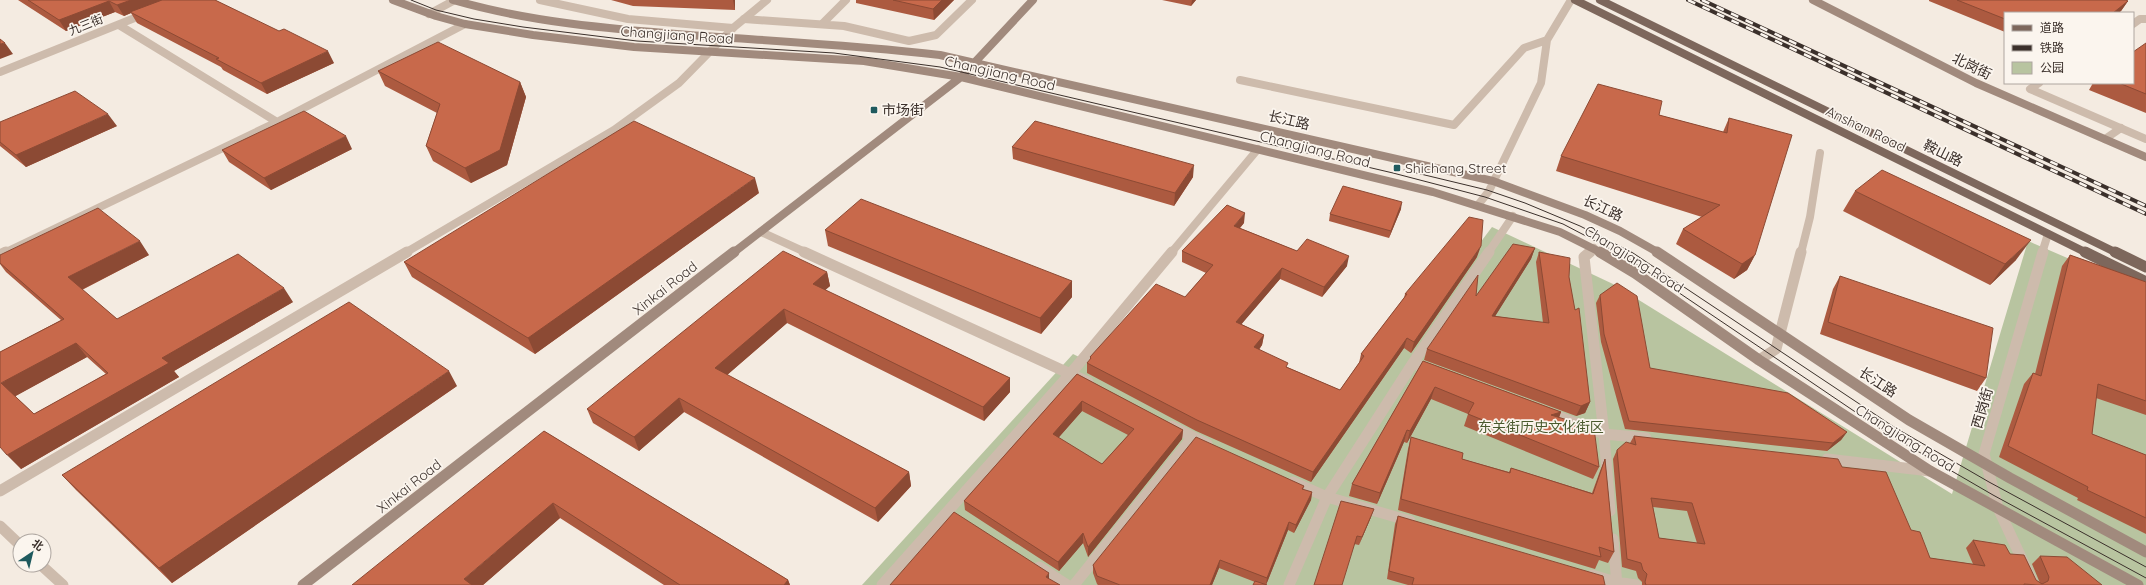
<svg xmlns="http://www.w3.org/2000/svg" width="2146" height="585" font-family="Quicksand,'Noto Sans SC',sans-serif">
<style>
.green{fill:#b8c4a0}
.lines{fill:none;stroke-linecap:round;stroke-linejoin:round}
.service-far1{stroke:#cdbbac;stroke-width:8}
.service{stroke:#cdbbac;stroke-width:11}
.minor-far1{stroke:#cdbbac;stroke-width:8}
.minor{stroke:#cdbbac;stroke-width:11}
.secondary-far1{stroke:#a18a7d;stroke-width:8}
.secondary{stroke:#a18a7d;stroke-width:11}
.primary-far1{stroke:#7d675c;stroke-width:8}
.primary{stroke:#7d675c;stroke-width:11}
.tram{stroke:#3b302b;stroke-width:1}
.rail-casing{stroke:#3b302b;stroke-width:4}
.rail{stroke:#fbf5ee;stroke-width:2.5;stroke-dasharray:8;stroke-linecap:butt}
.wall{fill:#ac5a40;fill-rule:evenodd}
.shaded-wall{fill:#8c4a34}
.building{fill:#c8694b;stroke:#8c4a34;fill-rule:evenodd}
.poi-dot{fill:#1f5a5e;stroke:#fbf5ee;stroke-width:1.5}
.labels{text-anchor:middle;stroke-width:3.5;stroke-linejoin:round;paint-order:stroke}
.far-street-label{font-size:12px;fill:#3b302b;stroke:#fbf5ee}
.street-label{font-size:14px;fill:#3b302b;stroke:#fbf5ee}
.poi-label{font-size:14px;fill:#3b302b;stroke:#fbf5ee;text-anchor:start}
.park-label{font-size:14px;fill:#4a5a2e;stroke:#fbf5ee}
</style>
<rect width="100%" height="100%" fill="#f4ebe1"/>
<path class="green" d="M1492 227 1613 284 1952 494 2028 241 2146 292V585H862L1073 354 1309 470Z"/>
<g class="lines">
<path class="service-far1" d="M540 0 628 19 733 28
M744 19 844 26 909 41 936 35 972 0
M822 24 846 0
M1240 80 1454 125 1524 48 1547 40 1571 0
M2105 139 2121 128
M1478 205 1489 191 1541 83 1547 40
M1801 253 1810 217 1820 153"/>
<path class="service" d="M1759 360 1776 349 1801 252"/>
<path class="minor-far1" d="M429 14 455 0
M2133 24 2140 19H2146
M119 25 277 122
M0 72 147 13
M2039 83 2030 89 2146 139
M761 232 807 253
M4 253 277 122 465 24
M405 253 614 130 679 83 733 28 767 0
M1171 253 1258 149
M1488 253 1513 216
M1589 253 1594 248
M2042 253 2048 234"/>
<path class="minor" d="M804 252 1088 382
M1590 252 1584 257 1604 434 1610 511
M0 255 6 252
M1413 363 1431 370
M1546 412 1604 434 1646 438
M1171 426 1207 444
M1827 459 1930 471
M1293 482 1327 497 1410 521
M0 491 407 252
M0 526 20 545
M1613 539 1617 585
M41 565 63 585
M1039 567 1067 585
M1592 575 1616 582 1636 585
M882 585 1071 373 1172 252
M1074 585 1193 437
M1289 585 1327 497 1413 363 1489 252
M2034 585 1998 508 1984 454 2043 252"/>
<path class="secondary-far1" d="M393 0 436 16 465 24 533 35 634 47 864 61 961 77 1433 192 1560 232 1602 253
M453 0C529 22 610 29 689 35 773 41 857 45 940 55L1493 181 1585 215 1620 231 1659 253
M1813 0 1976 83 2146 157
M733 253 961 77 1033 0"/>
<path class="secondary" d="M1600 252 1635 273 1759 360 1930 471 2138 585
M1657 252 1909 420 2010 478 2146 552
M303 585 734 252"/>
<path class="primary-far1" d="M1575 0 2087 253
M1600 0 2117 253"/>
<path class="primary" d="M2085 252 2146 282
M2115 252 2146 267"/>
<path class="tram" d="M411 0 436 10 474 19 523 27 637 41 834 53 940 67 1393 173 1485 197 1563 224 1626 257 1888 434 1993 495 2146 578
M1404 170 1487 190 1525 203 1580 226 1633 253 1894 427 1989 482 2146 567"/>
<defs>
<path id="rail" d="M1688 0 2146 214
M1702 0 2146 206"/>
</defs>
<use href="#rail" class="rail-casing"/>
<use href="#rail" class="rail"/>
</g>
<path class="wall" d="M18 0H215L334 63 267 94 223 70 221 67 137 23 131 13 124 16 115 12 66 31Z
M611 0H735V10L633 6Z
M856 0H954L934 20 856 3Z
M1162 0H1196L1191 6Z
M1929 0H2126L2128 1 2121 11 2118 13H2005V32L1929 1Z
M2146 43V113L2089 90 2093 83H2133Z
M378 71 520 82 526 97 507 165 471 183 433 161 426 146 437 113 385 86Z
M1659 115 1723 132 1729 118 1755 255 1747 270 1734 279 1676 244 1683 229 1702 217 1556 171 1561 156Z
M0 122 117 126 26 167 0 146Z
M1012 147 1193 177 1174 206 1013 159Z
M352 149 271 190 229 162 222 150Z
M1855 191 2016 260 1990 285 1843 211Z
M759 193 535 354 412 277 404 262Z
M1401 209 1389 238 1329 221 1330 214Z
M1244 223 1240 228 1297 251 1347 266 1322 297 1280 279 1241 324 1264 335 1262 345 1259 350 1287 367 1340 390 1359 363 1361 354 1404 298 1405 294 1477 257 1411 353 1404 348 1311 482 1196 431 1087 373V363L1090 360V357L1185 297 1206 273 1182 262V251Z
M825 230 1072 281V297L1041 334 828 246Z
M1535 248 1531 259 1495 316 1543 323 1536 262 1539 252 1569 277 1590 402 1585 413 1576 416 1424 360 1427 349 1476 296Z
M0 255H149L82 290 117 319 293 302 174 371 179 377 21 469 0 352 61 320 6 272 0 264ZM87 357 106 374 34 414 15 396Z
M2070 255 2146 282V415L2096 398 2092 434 2146 455V534L2134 528 2077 500 2078 498 1999 457 2024 384 2033 373 2035 374 2062 266Z
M827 272 830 286 825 290 1010 378V392L984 421 787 323 727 375 909 472 911 486 878 522 684 412 639 451 593 423 587 409Z
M1840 276 1986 378 1977 391 1820 334 1833 289Z
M1600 295 1650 368 1847 432 1841 440 1827 451 1625 429 1601 342 1596 303Z
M1423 361 1561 412 1559 418 1599 467 1593 479 1464 426 1468 414 1431 399 1407 443 1404 442 1377 504 1349 496 1352 484Z
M1077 374 1183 430 1182 439 1088 557 1083 543 1059 571 965 510 964 501ZM1082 411 1128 435 1102 464 1058 438Z
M457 386 172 583 76 490 62 475Z
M544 431 788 580 790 585H664L560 518 483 585Z
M1634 436 1842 467 1911 530 1930 558 1973 564 1966 548 1973 540 2010 554 2036 580 2040 583 2032 564 2040 556 2102 585H1642V582L1638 578 1636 571 1622 567 1613 459 1617 450 1630 443ZM1653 507 1687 511 1697 543 1659 538Z
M1411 437 1462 459 1509 472 1511 468 1592 493 1600 471 1605 459 1614 552 1608 563 1599 560 1595 569 1398 510 1408 449Z
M1304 486 1303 490 1312 492 1311 500 1294 533 1288 530 1266 585 1255 582 1219 568 1212 585H1098L1097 584 1093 573V565Z
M1341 501 1371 517 1359 545 1354 544Z
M1398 516 1605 585H1408L1387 579 1395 524Z"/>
<path class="shaded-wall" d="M131 0H167L130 12 131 13 124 16 117 5Z
M733 0H735V10Z
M942 0H954L934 20 933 9Z
M1192 0H1196L1191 6Z
M109 1 115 12 66 31 59 20Z
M2128 1 2121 11 2118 13H2113Z
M5 43 13 54 0 59V44Z
M328 51 334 63 267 94 261 83Z
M520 82 526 97 507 165 471 183 465 168Z
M108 114 117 126 26 167 16 155Z
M346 136 352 149 271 190 264 178Z
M1194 165 1193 177 1174 206 1175 193Z
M755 178 759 193 535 354 528 338Z
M1402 202 1401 209 1389 238 1391 231Z
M1245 213 1244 223 1233 236 1234 226Z
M2031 240 2016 260 1990 285 2005 264Z
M140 241 149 255 79 291 68 277Z
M1481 246 1477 257 1411 353 1414 342Z
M1535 248 1531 259 1489 326 1492 316Z
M1755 255 1747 270 1734 279 1742 264Z
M1349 256 1347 266 1322 297 1324 287Z
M1282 268 1280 279 1234 333 1236 322Z
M827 272 830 286 816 298 813 284Z
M1072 281V297L1041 334 1040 318Z
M284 288 293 302 174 371 179 377 21 469 7 455 162 358Z
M784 309 787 323 719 382 715 368Z
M1264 335 1262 345 1252 358 1254 347Z
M1407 338 1404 348 1311 482 1313 472Z
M76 343 87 357 14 397 1 383Z
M449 371 457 386 172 583 159 568Z
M1010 378V392L984 421 983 407Z
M1435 387 1431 399 1407 443 1410 431Z
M679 398 684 412 639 451 634 437Z
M1082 401V411L1053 444V434Z
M1590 402 1585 413 1576 416 1581 406Z
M1561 412 1556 424 1551 415Z
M1183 430 1182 439 1088 557V547Z
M1407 430 1404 442 1377 504 1380 493Z
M1847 432 1841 440 1827 451 1833 443Z
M909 472 911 486 878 522 875 508Z
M1312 492 1311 500 1294 533 1296 525Z
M553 503 560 518 483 585H468L464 579Z
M1374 509 1371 517 1359 545 1362 537Z
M1289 522 1288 530 1266 585 1267 578Z
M1083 533V543L1059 571 1058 562Z
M1220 560 1219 568 1212 585H1210Z
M1049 573V582L1046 577Z
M788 580 790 585H784Z"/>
<path class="building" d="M28 0H131L117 5 109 1 59 20Z
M162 0H215L279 31 284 29 328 51 261 83 216 59 219 58 130 12Z
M893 0H942L933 9Z
M1957 0H2126L2128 1 2113 13H2005V19Z
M0 39 5 43 0 44Z
M438 42 520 82 500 150 465 168 426 146 440 104 378 71Z
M2146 43V94L2119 83H2133V52Z
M1598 84 1662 101 1659 115 1727 133 1729 118 1792 135 1755 255 1742 264 1683 229 1720 205 1561 156Z
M75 91 108 114 16 155 0 142V122Z
M304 111 346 136 264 178 222 150Z
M634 121 755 178 528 338 404 262Z
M1035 121 1194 165 1175 193 1012 147Z
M1882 170 2031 240 2005 264 1855 191Z
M1343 186 1402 202 1391 231 1330 214Z
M861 199 1072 281 1040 318 825 230Z
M1227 205 1245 213 1234 226 1297 251 1307 239 1349 256 1324 287 1282 268 1236 322 1264 335 1254 347 1288 363 1286 367 1340 390 1364 356 1361 354 1407 294H1405L1469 217 1483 220 1481 246 1414 342 1407 338 1313 472 1197 420 1087 363 1091 358 1090 357 1156 284 1185 297 1213 265 1182 251Z
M98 208 140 241 68 277 117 319 238 254 284 288 162 358 169 363 7 455 0 447V352L64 319 0 263V255ZM76 343 108 373 34 414 1 383Z
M1513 244 1535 248 1492 316 1549 323 1539 252 1570 258 1569 277 1575 310 1579 308 1590 402 1581 406 1427 349 1478 275 1476 296Z
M783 251 827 272 813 284 1010 378 983 407 784 309 715 368 909 472 875 508 679 398 634 437 587 409Z
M2070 255 2146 282V401L2098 384 2092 434 2146 455V518L2087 490 2088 487 2008 446 2033 373 2041 376Z
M1840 276 1993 328 1986 378 1828 322Z
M1617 283 1637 296 1650 368 1788 393 1847 432 1833 443 1629 421 1604 334 1600 295Z
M349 302 449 371 159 568 62 475Z
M1423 361 1561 412 1551 415 1594 428 1599 467 1468 414 1474 403 1435 387 1410 431 1407 430 1380 493 1352 484Z
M1077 374 1183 430 1088 547 1083 533 1058 562 964 501ZM1082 401 1134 429 1102 464 1053 434Z
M544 431 788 580 784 585H680L553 503 464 579 472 585H352Z
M1634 436 1838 459 1842 467 1886 472 1911 530 1920 532 1930 558 1985 566 1973 540 2005 545 2010 554 2024 555 2036 580 2042 584 2048 581 2049 577 2040 556 2067 557 2102 585H2037L2024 584V585H1646L1645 582 1647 574 1643 570 1641 563 1627 559 1617 450 1626 442 1636 445ZM1651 498 1692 503 1705 544 1659 538Z
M1196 437 1304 486 1302 489 1312 492 1296 525 1289 522 1267 578 1220 560 1210 585H1120L1097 576 1093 565Z
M1411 437 1463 453 1462 459 1510 473 1511 468 1593 494 1605 459 1614 552 1599 547 1601 557 1401 499Z
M1341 501 1374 509 1362 537 1357 536 1342 585H1314Z
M954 512 1049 573 1046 577 1060 585H890Z
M1398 516 1603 576 1605 585H1412L1414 578 1389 571Z
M1255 581 1267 585H1253Z"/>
<g class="poi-dot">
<rect x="870" y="106" width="8" height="8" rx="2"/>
<rect x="1393" y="164" width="8" height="8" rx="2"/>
</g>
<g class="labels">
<g class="far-street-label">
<text transform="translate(86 25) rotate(-22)" y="4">九三街</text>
</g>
<g class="street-label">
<text transform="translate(677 35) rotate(4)" y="5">Changjiang Road</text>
<text transform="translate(1972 66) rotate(26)" y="5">北岗街</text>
<text transform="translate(1000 73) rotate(13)" y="5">Changjiang Road</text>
<text transform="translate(1289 120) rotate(13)" y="5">长江路</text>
<text transform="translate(1866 129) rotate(26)" y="5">Anshan Road</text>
<text transform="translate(1315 149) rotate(14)" y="5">Changjiang Road</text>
<text transform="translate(1943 153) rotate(26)" y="5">鞍山路</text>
<text transform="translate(1603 208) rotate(25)" y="5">长江路</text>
<text transform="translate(1634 259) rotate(32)" y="5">Changjiang Road</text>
<text transform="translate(665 288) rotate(-38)" y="5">Xinkai Road</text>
<text transform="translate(1878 382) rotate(33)" y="5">长江路</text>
<text transform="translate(1982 408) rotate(-74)" y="5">西岗街</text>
<text transform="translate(1905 438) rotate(32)" y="5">Changjiang Road</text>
<text transform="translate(409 486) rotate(-38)" y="5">Xinkai Road</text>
</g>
<g class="poi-label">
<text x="882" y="115">市场街</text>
<text x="1405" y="173">Shichang Street</text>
</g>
<g class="park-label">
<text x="1541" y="432">东关街历史文化街区</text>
</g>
</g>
<rect x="2004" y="12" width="130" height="72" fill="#fbf5ee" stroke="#aea6a0"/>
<rect x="2012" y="25" width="20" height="6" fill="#7d675c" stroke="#aea6a0"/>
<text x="2040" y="32" font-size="12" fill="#3b302b">道路</text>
<rect x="2012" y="45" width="20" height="6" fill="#3b302b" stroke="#aea6a0"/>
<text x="2040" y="52" font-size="12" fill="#3b302b">铁路</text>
<rect x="2012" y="62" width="20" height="12" fill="#b8c4a0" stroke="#aea6a0"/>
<text x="2040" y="72" font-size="12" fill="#3b302b">公园</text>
<g transform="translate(32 553) rotate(35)"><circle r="19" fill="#fbf5ee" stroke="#aea6a0"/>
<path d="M0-3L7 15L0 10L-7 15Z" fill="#1f5a5e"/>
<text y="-6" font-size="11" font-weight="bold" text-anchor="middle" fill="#3b302b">北</text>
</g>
</svg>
